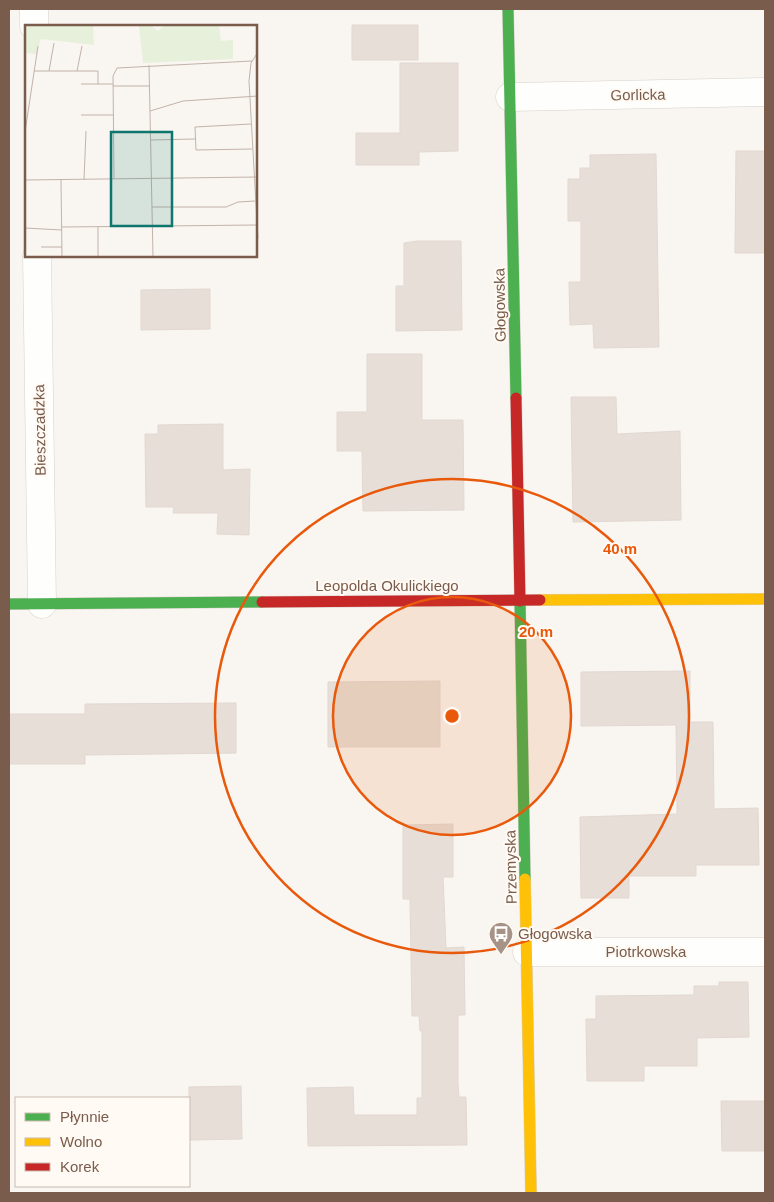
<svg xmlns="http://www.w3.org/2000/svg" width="774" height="1202" font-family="Arial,sans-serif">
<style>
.building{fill:#e6ded7;stroke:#e2d8d2}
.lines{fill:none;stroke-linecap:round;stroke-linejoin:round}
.street-casing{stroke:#d7d1cb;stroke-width:29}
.fast-casing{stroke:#d9d2cb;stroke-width:12}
.slow-casing{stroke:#d9d2cb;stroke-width:12}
.jam-casing{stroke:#d9d2cb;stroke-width:12}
.street{stroke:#fefefd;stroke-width:28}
.fast{stroke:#4caf50;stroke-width:11}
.slow{stroke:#ffc107;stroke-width:11}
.jam{stroke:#c62828;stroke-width:11}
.ring{fill:none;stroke:#e8590c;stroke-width:2.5}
.labels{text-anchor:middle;stroke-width:4;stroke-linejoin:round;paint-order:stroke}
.street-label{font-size:15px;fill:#7a5c4d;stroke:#fffaf3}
.poi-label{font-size:15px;fill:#7a5c4d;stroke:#fffaf3;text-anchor:start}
.inset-road{fill:none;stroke:#c2b3aa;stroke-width:1}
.view{fill:#0f766e;fill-opacity:0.15;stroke:#0f766e;stroke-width:2.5}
.inset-edge{fill:none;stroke:#7a5c4d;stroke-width:2.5}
.centre{fill:#e8590c;stroke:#fffaf3;stroke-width:2.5}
.ring-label{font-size:15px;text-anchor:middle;font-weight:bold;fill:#e8590c;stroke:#fffaf3;stroke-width:4;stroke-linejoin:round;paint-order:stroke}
</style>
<rect width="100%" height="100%" fill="#f9f5f0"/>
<path class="building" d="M352 25H418V60H352Z
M400 63H458V151L419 152V165H356V133H400Z
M736 151H765V253H735Z
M656 154 659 347 594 348 593 324 570 325 569 282H581V221H568V179H580V168H590V155Z
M417 241H461L462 330 396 331V286H404V243Z
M210 289V329L141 330V290Z
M367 354H422V420H463L464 510 363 511 362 451H337V412H367Z
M571 397H616L617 434 680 431 681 520 573 522Z
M223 424V470L250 469 249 535 217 534 218 513H173L174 507H146L145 434H158V425Z
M690 671V722H713L714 809 758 808 759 865H696V876H629V898H581L580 817 677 814 676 725 581 726V672Z
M440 681V747H328V682Z
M236 703V753L85 755V764H9V714H85V704Z
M453 824V877H443L446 948 464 947 465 1015H458V1084L459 1097H466L467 1145 308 1146 307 1088 353 1087 354 1115H417V1098H422V1031H420L419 1016H412L410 899H403V825Z
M719 982H748L749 1037 697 1038V1066H644V1081H587L586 1019H596V996L694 995V986H719Z
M241 1086 242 1139 189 1140V1087Z
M721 1101H765V1151H722Z"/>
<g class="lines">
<defs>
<path id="street" d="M34 9V26
M510 97 765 92
M37 256 42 604
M527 952H765"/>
<path id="fast" d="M508 9 516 398
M520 601 525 879
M9 604 262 602"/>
<path id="slow" d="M540 600 765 599
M525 879 531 1193"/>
<path id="jam" d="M516 398 520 601
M262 602 540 600"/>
</defs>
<use href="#street" class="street-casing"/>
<use href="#fast" class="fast-casing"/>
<use href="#slow" class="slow-casing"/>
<use href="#jam" class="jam-casing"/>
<use href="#street" class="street"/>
<use href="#fast" class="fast"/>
<use href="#slow" class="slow"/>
<use href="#jam" class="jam"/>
</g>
<circle cx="452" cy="716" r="119" fill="#e8590c" fill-opacity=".12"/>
<g class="ring">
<circle cx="452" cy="716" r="119"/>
<circle cx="452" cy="716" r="237"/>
</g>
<defs>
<symbol id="bus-pin" viewBox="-11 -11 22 30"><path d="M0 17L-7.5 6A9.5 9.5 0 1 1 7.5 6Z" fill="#a69286" stroke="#fffaf3"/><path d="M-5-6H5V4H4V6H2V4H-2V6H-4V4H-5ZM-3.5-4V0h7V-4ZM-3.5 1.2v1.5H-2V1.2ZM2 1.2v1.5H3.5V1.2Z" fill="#fff"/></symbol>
</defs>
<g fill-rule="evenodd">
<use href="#bus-pin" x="487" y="920" width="28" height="38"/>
</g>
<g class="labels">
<g class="street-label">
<text transform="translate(638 95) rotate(-1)" y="5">Gorlicka</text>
<text transform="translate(500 305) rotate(-91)" y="5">Głogowska</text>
<text transform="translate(40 430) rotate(-91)" y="5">Bieszczadzka</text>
<text x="387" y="591">Leopolda Okulickiego</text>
<text transform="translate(511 867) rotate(-91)" y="5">Przemyska</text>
<text x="646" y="957">Piotrkowska</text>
</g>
<g class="poi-label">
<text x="518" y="939">Głogowska</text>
</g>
</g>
<g transform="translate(25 25)">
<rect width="232" height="232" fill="#f9f5f0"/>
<path d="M0 0H68L69 20 16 14 11 29 0 28ZM114 0H125L133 6 139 0 194 1 196 16 208 15V34L118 38Z" fill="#e7f0db"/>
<path class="inset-road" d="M233 27 226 38 224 56 233 214M124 40 128 232M9 46H73V59M24 46 29 18M52 46 57 21M56 59H88M88 61H125M125 86 158 76 233 71M56 90H88M226 99 170 102 171 125 227 124M0 107 13 21M126 115 170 114M89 154 88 51 92 43 227 36M0 155 233 152M36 155 37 232M59 155 61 106M127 182H201L213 177 230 176M37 202 233 200M0 203 37 205M16 222H37M73 232V202"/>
<path class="view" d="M86 107H147V201H86Z"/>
<rect width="232" height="232" class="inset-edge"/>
</g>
<circle cx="452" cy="716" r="8" class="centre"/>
<g class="ring-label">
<text x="620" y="554">40 m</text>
<text x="536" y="637">20 m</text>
</g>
<rect width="774" height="1202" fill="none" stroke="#7a5c4d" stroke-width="20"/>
<rect x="15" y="1097" width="175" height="90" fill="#fffaf3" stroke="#cabbb1"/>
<rect x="25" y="1113" width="25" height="8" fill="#4caf50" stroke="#cabbb1"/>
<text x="60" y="1122" font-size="15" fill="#7a5c4d">Płynnie</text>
<rect x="25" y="1138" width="25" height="8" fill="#ffc107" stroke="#cabbb1"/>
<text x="60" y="1147" font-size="15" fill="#7a5c4d">Wolno</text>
<rect x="25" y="1163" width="25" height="8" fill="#c62828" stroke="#cabbb1"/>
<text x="60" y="1172" font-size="15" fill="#7a5c4d">Korek</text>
</svg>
